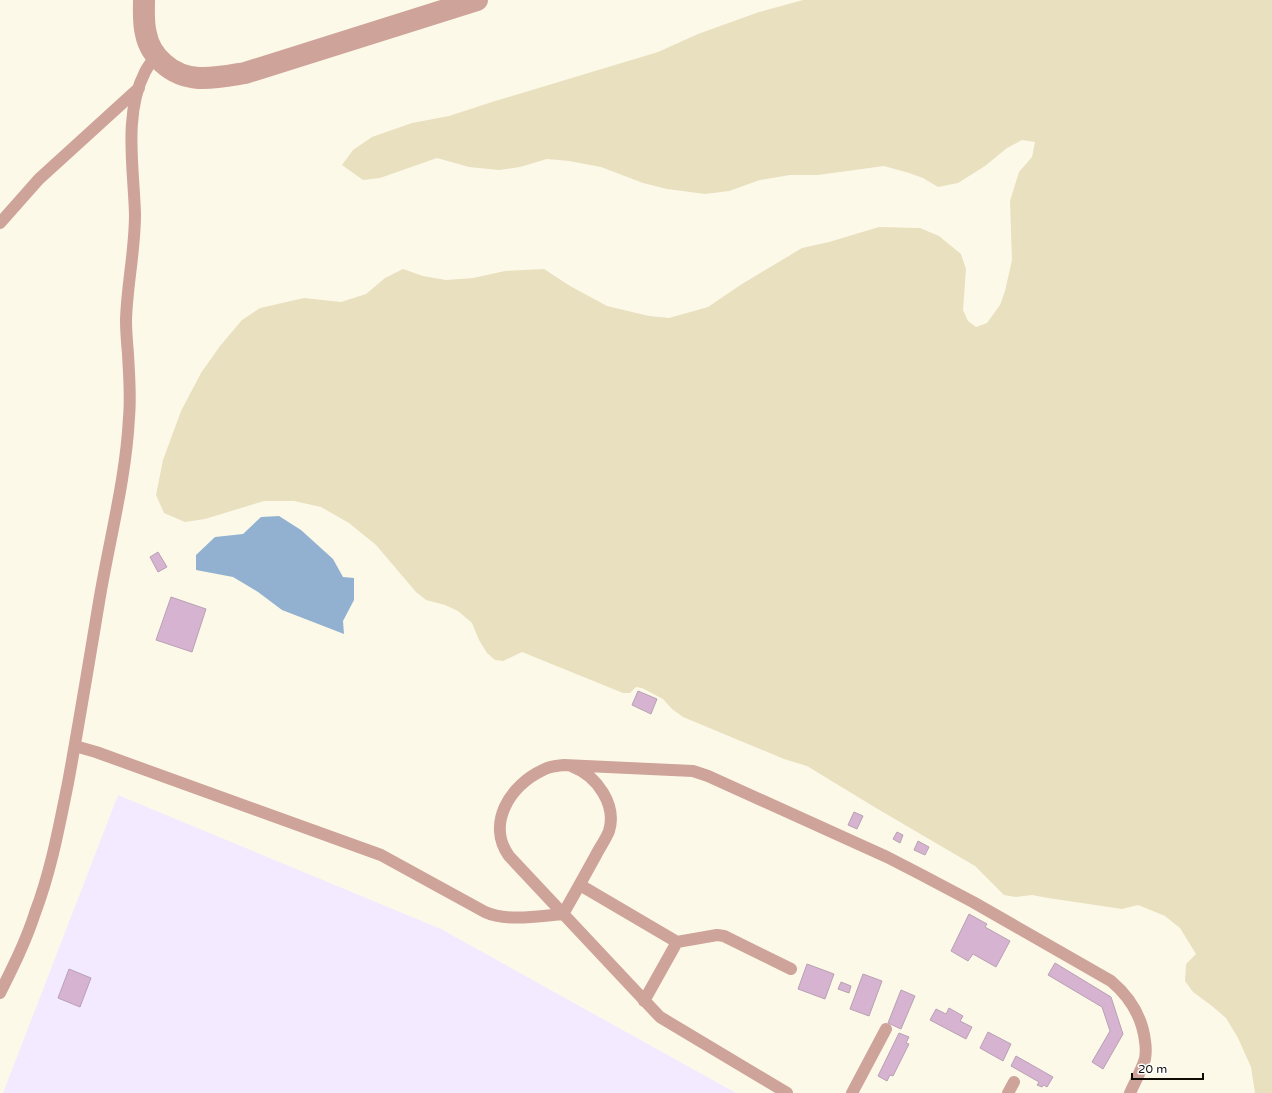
<svg xmlns="http://www.w3.org/2000/svg" width="1272" height="1093" font-family="'Varela Round',sans-serif">
<style>
.industrial{fill:#f4eaff}
.green{fill:#e9e0c0}
.water{fill:#92b1d1}
.building{fill:#d6b3d1;stroke:#b8a1b4}
.lines{fill:none;stroke-linecap:round;stroke-linejoin:round}
.service{stroke:#cea399;stroke-width:12}
.minor{stroke:#cea399;stroke-width:22}
</style>
<rect width="100%" height="100%" fill="#fdf9e8"/>
<path class="industrial" d="M118 795 441 929 736 1093H3Z"/>
<path class="green" d="M803 0H1272V1093H1255L1251 1067 1238 1038 1226 1018 1212 1006 1193 992 1185 981 1186 964 1196 954 1180 928 1165 916 1138 905 1122 909 1048 898 1032 895 1016 897 1004 895 975 866 876 808 807 766 784 759 683 717 672 709 663 699 642 688 636 687 630 693H623L522 652 503 661 495 660 487 653 479 640 472 623 458 611 445 605 426 600 416 592 376 545 349 523 321 507 294 501H264L205 519 185 522 164 513 156 495 163 460 181 411 201 373 220 346 242 320 260 308 304 298 341 302 366 294 385 278 403 269 423 276 446 280 473 278 505 271 544 269 570 286 607 306 649 316 669 318 708 307 742 284 802 248 829 242 879 227 920 228 939 236 961 254 966 269 963 310 968 321 976 327 987 323 1000 305 1005 291 1012 260 1010 201 1019 172 1032 157 1035 142 1022 140 1007 148 985 166 958 183 938 187 923 178 909 173 884 166 818 175H790L760 180 729 191 705 194 667 189 643 183 601 167 569 161 547 159 520 167 499 170 469 167 437 158 380 178 363 180 342 165 353 150 372 137 412 123 449 116 492 102 658 52 698 34 759 12Z"/>
<path class="water" d="M279 516 301 530 333 559 343 577 354 578V600L343 621 344 634 282 610 258 592 233 577 196 570V555L215 537 243 534 261 517Z"/>
<path class="building" d="M158 552 167 567 158 572 150 557Z
M171 597 206 609 192 652 156 640Z
M638 691 657 699 651 714 632 705Z
M854 812 863 816 857 829 848 825Z
M897 832 903 835 900 843 893 839Z
M918 841 929 847 925 855 914 850Z
M969 914 987 924 985 927 1010 941 996 967 973 954 968 961 951 951Z
M1055 963 1111 997 1123 1034 1103 1069 1092 1062 1110 1031 1102 1007 1048 975Z
M807 964 834 974 825 999 798 989Z
M69 969 91 978 80 1007 58 998Z
M863 974 882 981 869 1016 850 1009Z
M841 982 851 986 849 993 838 989Z
M901 990 915 996 901 1029 888 1023Z
M949 1008 963 1016 960 1021 972 1027 966 1039 930 1020 936 1009 946 1014Z
M988 1032 1011 1044 1003 1061 980 1048Z
M899 1033 909 1037 906 1043 909 1044 893 1076 890 1075 887 1081 878 1076Z
M1016 1056 1053 1077 1047 1087 1044 1085 1042 1087 1037 1085 1039 1082 1011 1066Z"/>
<g class="lines">
<path class="service" d="M0 223 39 179 139 88
M75 746 96 752 381 855 485 912C506 922 540 916 563 914 574 895 585 875 596 855 600 847 606 839 609 831 617 805 597 776 573 767
M580 885 677 942
M0 993C13 967 26 941 35 913 51 871 59 827 68 783 79 723 89 662 99 602 109 541 126 479 129 417 131 396 129 375 128 354 127 343 126 331 126 320 127 285 135 250 135 215 134 170 123 114 145 72 148 66 152 61 156 56
M644 1001 677 942 717 935 724 936 791 969
M787 1093 660 1017 509 856C486 824 510 785 543 770 549 766 557 766 564 765L693 771 708 776 887 857 920 874 973 902 1111 981C1130 997 1142 1016 1145 1041 1146 1047 1146 1053 1145 1059 1141 1071 1135 1082 1130 1093
M852 1093 886 1029
M1008 1093 1014 1082"/>
<path class="minor" d="M144 0C144 11 143 23 146 34 148 45 155 56 163 63 187 85 215 78 245 73L477 0"/>
</g>
<path d="M1132 1073v6h71v-6" fill="none" stroke="#100d04" stroke-width="2"/>
<text x="1138" y="1073" font-size="12" fill="#100d04" stroke="#ffffff" stroke-width="3" paint-order="stroke">20 m</text>
</svg>
